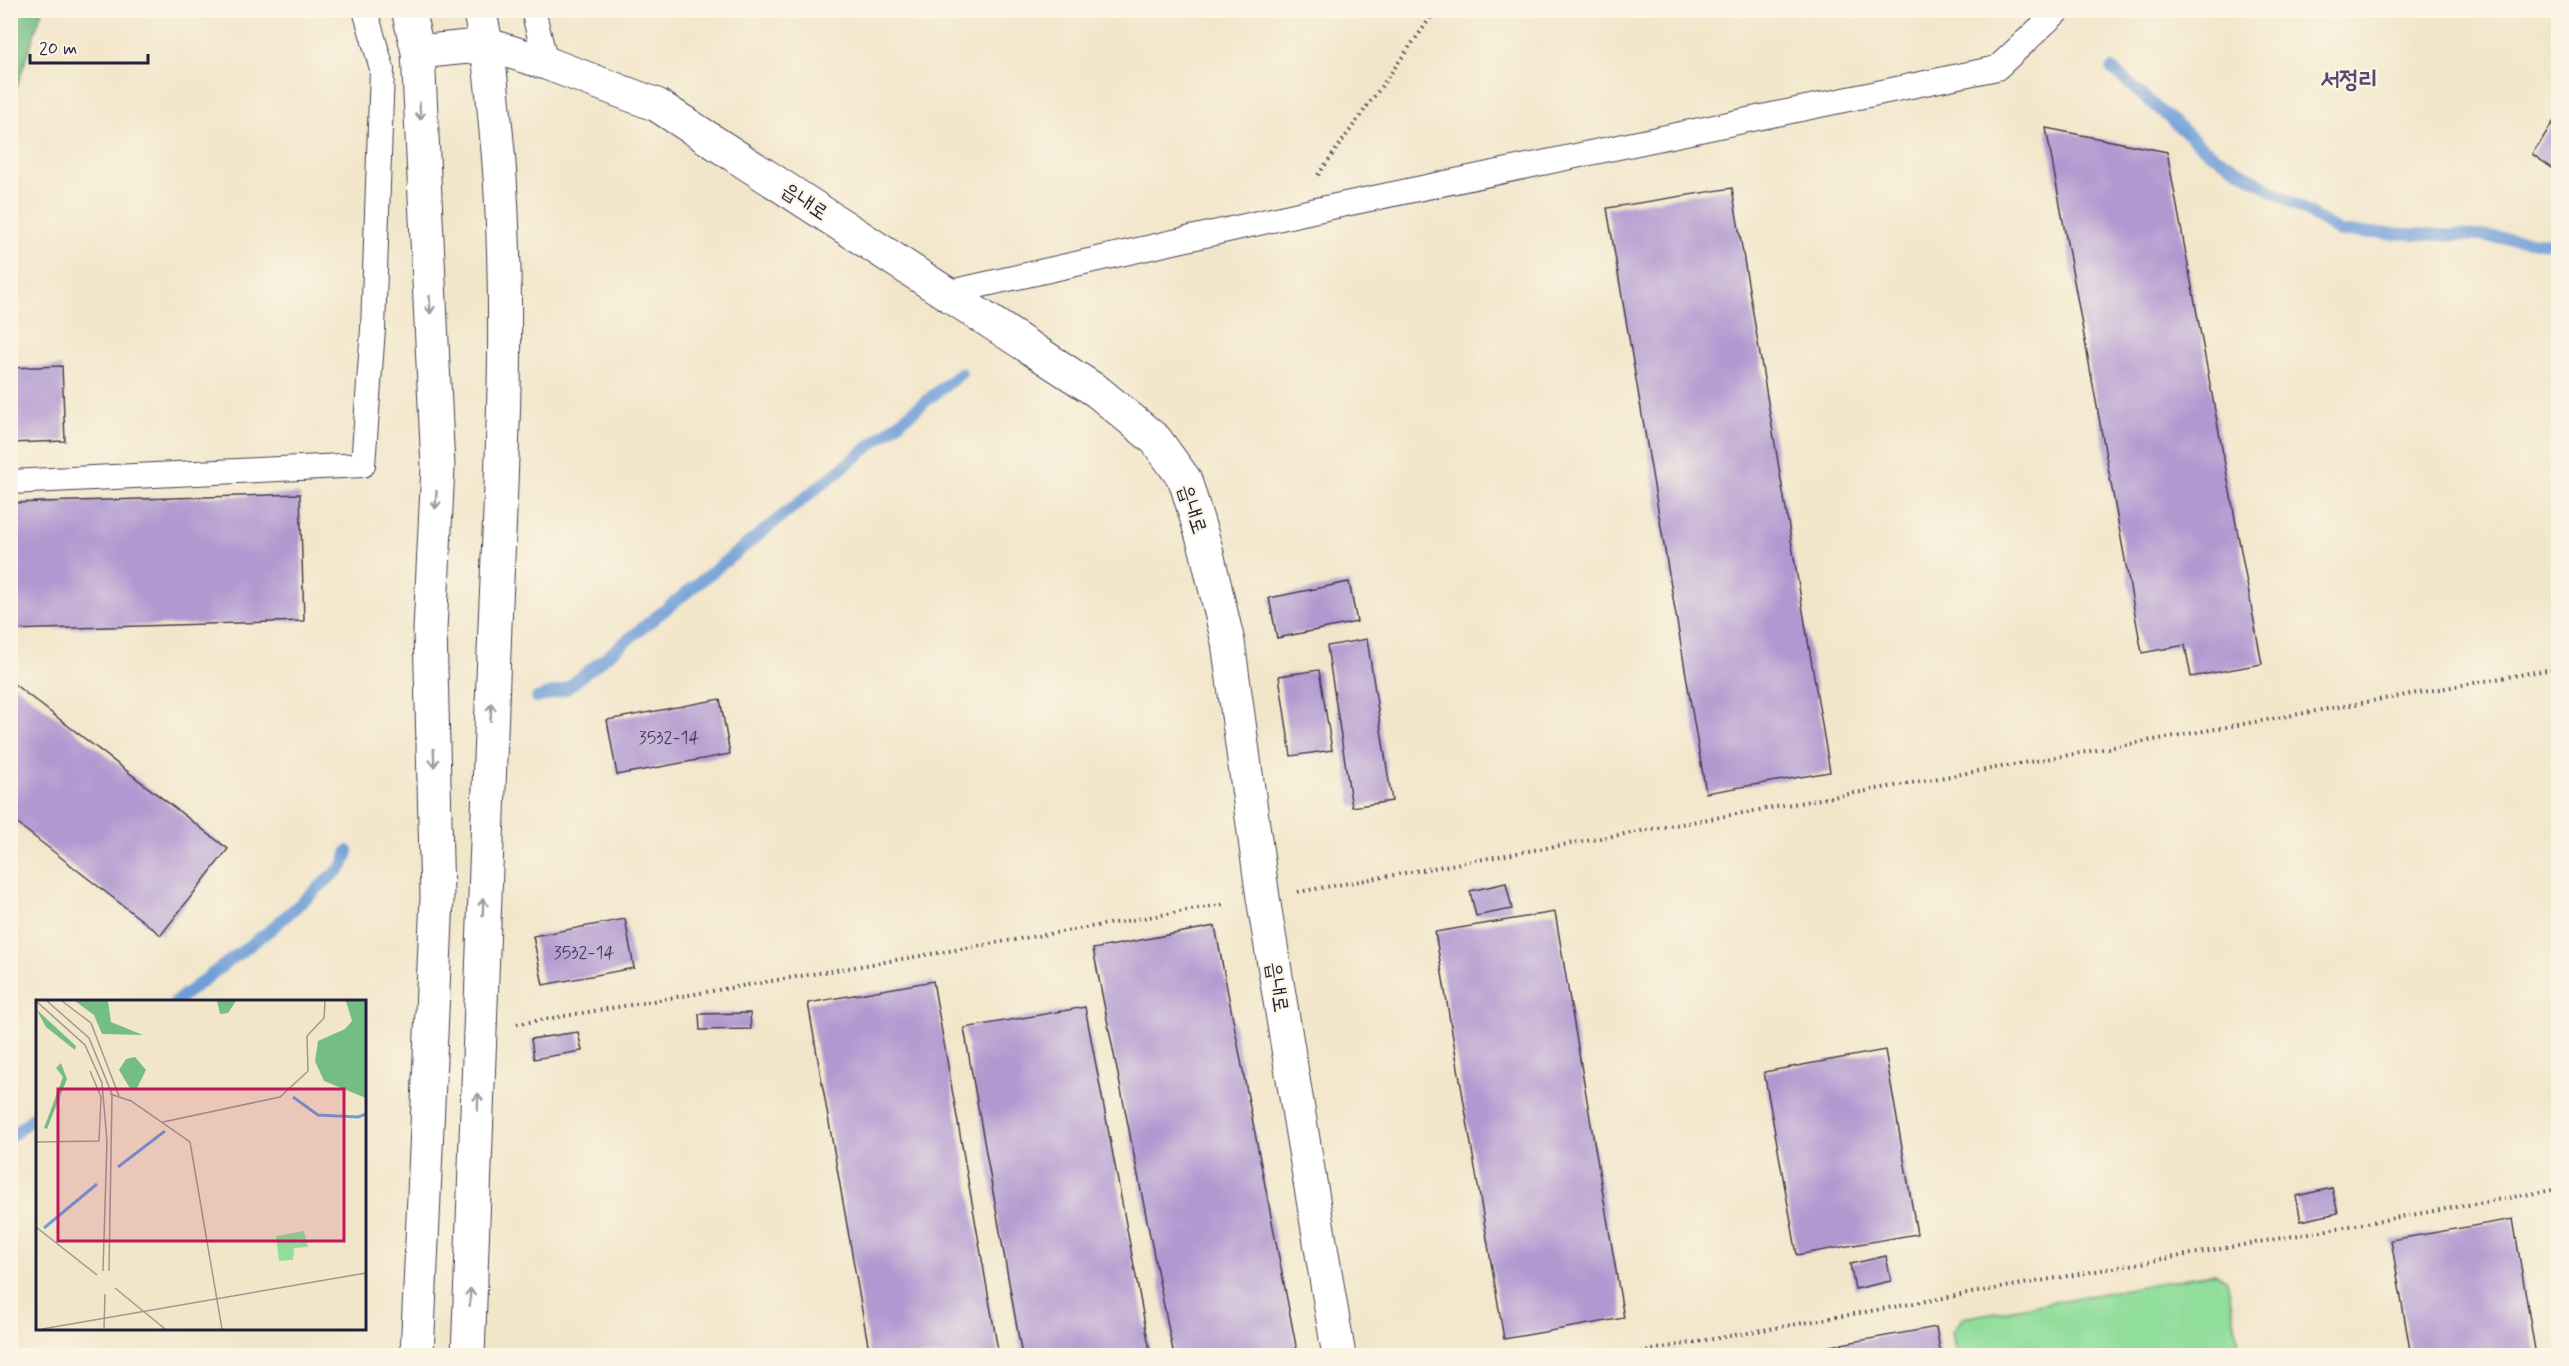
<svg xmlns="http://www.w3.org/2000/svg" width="2569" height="1366" font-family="Mynerve,'Poor Story',sans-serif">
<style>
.green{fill:#91de9c;stroke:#5a806c;stroke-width:1.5}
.forest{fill:#74bd84;stroke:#4b7060;stroke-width:1.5}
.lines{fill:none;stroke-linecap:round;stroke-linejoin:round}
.stream{stroke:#6e9dd7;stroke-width:12}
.building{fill:#b198d0}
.service-casing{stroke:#413f50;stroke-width:26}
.minor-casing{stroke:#413f50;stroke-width:35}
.tertiary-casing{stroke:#413f50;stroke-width:35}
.path{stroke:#413f50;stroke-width:4;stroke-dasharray:1.5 4.5;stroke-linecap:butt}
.service{stroke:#fff;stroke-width:24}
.minor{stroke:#fff;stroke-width:33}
.tertiary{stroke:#fff;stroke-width:33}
.oneway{stroke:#9c9ca7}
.labels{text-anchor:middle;stroke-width:4.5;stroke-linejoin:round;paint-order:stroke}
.number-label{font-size:18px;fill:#464060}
.street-label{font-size:21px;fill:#22223b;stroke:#fcf5e5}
.quarter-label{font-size:24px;font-weight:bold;fill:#544b6f;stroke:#fcf5e5}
.inset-river{fill:none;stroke:#6e9dd7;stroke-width:3}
.inset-road{fill:none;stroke:#9f9891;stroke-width:1.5}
.view{fill:#c2185b;fill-opacity:0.15;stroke:#c2185b;stroke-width:3}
.inset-edge{fill:none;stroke:#22223b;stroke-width:3}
</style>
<rect width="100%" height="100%" fill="#fcf5e5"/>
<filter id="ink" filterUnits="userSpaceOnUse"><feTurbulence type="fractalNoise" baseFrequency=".0167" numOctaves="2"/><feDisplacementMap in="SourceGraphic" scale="12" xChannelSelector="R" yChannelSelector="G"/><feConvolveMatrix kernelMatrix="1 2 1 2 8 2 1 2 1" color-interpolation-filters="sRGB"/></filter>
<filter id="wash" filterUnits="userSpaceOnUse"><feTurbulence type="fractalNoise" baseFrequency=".008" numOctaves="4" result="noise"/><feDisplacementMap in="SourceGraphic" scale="24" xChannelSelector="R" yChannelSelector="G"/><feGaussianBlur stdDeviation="1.35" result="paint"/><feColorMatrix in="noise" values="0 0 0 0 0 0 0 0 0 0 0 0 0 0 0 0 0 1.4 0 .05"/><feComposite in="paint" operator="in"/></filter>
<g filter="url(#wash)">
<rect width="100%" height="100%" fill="#f2e6ca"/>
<path class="green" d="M2215 1273 2227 1280 2241 1355H1956L1952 1332 1963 1318Z"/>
<path class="forest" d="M14 11H42L11 104 10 19Z"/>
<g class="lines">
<path class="stream" d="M2112 69 2206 150 2340 232 2482 236 2558 244
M537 698 566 689 961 373
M175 1002 270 930 343 866 348 851
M10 1137 38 1114"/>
</g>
<g id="blocks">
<path class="building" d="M2558 115V172L2532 154Z
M2046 128 2167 152 2262 664 2191 677 2185 645 2142 653Z
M1732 188 1830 772 1706 793 1607 208Z
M62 366 65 441 10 443V368Z
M300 494 304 621 10 630V503Z
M1349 582 1357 622 1277 638 1269 598Z
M1367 639 1392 801 1352 807 1327 646Z
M1319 670 1332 750 1291 756 1279 676Z
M10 681 228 849 161 935 10 818Z
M720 699 730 754 617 775 607 720Z
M1506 883 1512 909 1476 916 1470 891Z
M1555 912 1624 1318 1504 1339 1435 932Z
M625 919 634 968 543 985 533 936Z
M1215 926 1298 1356H1174L1093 949Z
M933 981 999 1356H870L808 1003Z
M1085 1007 1151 1356H1022L964 1028Z
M750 1013 751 1029 700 1030 699 1014Z
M578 1032 582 1051 534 1059 531 1039Z
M1885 1050 1917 1234 1797 1255 1764 1072Z
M2332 1188 2338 1213 2301 1221 2296 1196Z
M2513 1219 2536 1356H2411L2391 1240Z
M1886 1256 1891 1281 1855 1289 1850 1264Z
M1936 1327 1941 1356H1808L1807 1350Z"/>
</g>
</g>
<g filter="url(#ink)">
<use href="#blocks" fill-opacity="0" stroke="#413f50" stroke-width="1.5"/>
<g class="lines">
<defs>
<path id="service" d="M533 10 546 63
M946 293 1312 211 1997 68 2059 10
M10 482 363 465 373 329 382 69 365 10"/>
<path id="minor" d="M488 45 546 63 657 105 1098 392 1156 440 1185 480 1206 549 1228 642 1263 898 1339 1356"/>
<path id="tertiary" d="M408 10 418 52 438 467 430 630 437 897 417 1356
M418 52 488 45
M468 1356C478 1112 485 868 495 625 502 467 511 308 498 151 493 104 491 57 479 10"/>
</defs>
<use href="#service" class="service-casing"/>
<use href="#minor" class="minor-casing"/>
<use href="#tertiary" class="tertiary-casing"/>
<path class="path" d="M1318 175 1436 10
M1298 892 2558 668
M517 1024 1226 904
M1617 1356 2558 1189"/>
<use href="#service" class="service"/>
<use href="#minor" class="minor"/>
<use href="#tertiary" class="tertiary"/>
</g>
<defs><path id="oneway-shaft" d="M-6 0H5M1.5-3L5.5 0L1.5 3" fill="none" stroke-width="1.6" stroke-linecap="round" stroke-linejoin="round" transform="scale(1.5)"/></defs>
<g class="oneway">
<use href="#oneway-shaft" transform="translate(420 111) rotate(87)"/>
<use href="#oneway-shaft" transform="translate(430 305) rotate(87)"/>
<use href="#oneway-shaft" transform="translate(436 500) rotate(93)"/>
<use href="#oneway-shaft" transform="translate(491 712) rotate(-87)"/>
<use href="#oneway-shaft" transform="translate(434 758) rotate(88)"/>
<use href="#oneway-shaft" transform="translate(483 907) rotate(-88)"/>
<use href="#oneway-shaft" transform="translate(478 1102) rotate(-88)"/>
<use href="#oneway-shaft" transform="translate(470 1297) rotate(-88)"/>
</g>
</g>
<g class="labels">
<g class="number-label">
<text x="669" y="743">3532-14</text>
<text x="584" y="958">3532-14</text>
</g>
<g class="street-label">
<text transform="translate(805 201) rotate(33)" y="7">읍내로</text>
<text transform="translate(1193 509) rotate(72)" y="7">읍내로</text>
<text transform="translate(1278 987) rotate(81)" y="7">읍내로</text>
</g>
<g class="quarter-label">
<text x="2349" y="87">서정리</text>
</g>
</g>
<g transform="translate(36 1000)">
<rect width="330" height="330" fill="#f2e6ca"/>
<path d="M268 231 272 247 258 248 257 260 243 261 240 236Z" fill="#91de9c"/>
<path d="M39 1H72L75 22 107 35 66 34 58 15ZM181 1H200L192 13 184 14ZM310 1H330V98L288 81 279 61 282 41 309 29 316 21ZM0 9 40 46 39 50 10 27ZM99 57 110 70 101 88 95 90 83 70 90 59ZM25 63 31 79 11 129 8 128 27 77 20 68Z" fill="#74bd84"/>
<path class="inset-river" d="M257 97 282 115 322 117 330 114M82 167 129 131M8 228 61 184"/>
<path class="inset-road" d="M0 1 49 45 66 83 71 141 67 271M11 1 53 38 76 94 73 271M26 1 55 23 83 96M74 94 95 101 154 142 186 329M127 122 244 97 272 71 271 36 288 18 289 1M0 142 63 141 65 97 54 71M0 227 61 275M79 288 129 329M6 329 330 273M68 329 69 294"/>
<path class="view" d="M22 89H308V241H22Z"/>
<rect width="330" height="330" class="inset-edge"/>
</g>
<rect width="2569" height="1366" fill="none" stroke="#fcf5e5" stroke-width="36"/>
<path d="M30 54v9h118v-9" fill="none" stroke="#22223b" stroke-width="3"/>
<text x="39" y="54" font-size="18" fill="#22223b" stroke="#fcf5e5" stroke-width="4.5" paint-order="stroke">20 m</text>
</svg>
